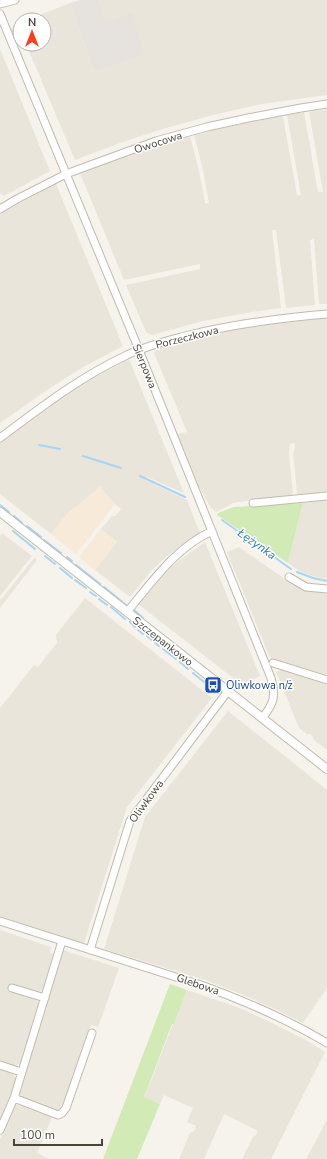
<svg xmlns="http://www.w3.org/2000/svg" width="327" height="1159" font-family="'Nunito Sans',sans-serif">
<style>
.residential{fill:#eae5da}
.commercial{fill:#f7ead8}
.industrial{fill:#e6e2dd}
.green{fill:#d2eab5}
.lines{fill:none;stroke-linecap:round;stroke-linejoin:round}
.stream{stroke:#a9d4f2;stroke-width:2}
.minor-casing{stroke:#c2bbae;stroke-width:9}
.tertiary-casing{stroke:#c2bbae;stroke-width:10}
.minor{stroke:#fff;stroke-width:7}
.tertiary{stroke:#fff;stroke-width:8}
.labels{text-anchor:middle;stroke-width:3;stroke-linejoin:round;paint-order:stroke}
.street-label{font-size:11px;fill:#4b4439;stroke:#fff}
.transit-label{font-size:11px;fill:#164399;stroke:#fff;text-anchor:start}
.water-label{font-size:12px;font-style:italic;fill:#2e7ab2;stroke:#fff}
</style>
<rect width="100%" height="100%" fill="#f6f3ec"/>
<path class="residential" d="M99 0H327V95L262 104 213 115 166 128 120 143 75 160 26 44H44V20H28L70 3 94 71 106 22Z
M0 49 50 171 4 196 0 193Z
M327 109V304H319L314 239 310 240 315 305 286 308 276 230H272L281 308 252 312 203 321 152 335 146 332 126 285 200 269V264L124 280 80 173 132 154 190 136 199 171 205 203H209L203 170 194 135 249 122 281 116 283 117 297 195H301L287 115 304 112 318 192H323L309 112Z
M56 184 123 346 85 366 53 386 0 423V214Z
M327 318V493L300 496 297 493 293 454 295 446 294 443 290 444 289 454 293 493 291 497 278 498 277 497 232 503 228 506 216 512 211 508 196 481 177 434 187 432 154 353 157 348 206 335 255 326 306 319Z
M129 359 184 493 147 477 145 480 187 500 200 533 167 556 152 570 130 597 95 570 117 542 101 529 112 516H115L121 509 115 504 100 487 68 513 51 534 0 494V441L61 398 91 379Z
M327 500V579L312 576 298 570 288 563 303 503Z
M2 533 32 556 0 596V536Z
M205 542 260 676 242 685 138 604 158 578 169 568Z
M239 547 292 584 306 590 327 594V675L270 658 227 552Z
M34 558 37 560 0 608V601Z
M85 598 212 698 127 807 84 943 0 916V708L34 665 38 667 57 643 56 635Z
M281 670 327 685V750L314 740 311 734H307L299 728 276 672Z
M228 711 310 776 312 778 327 790V988L303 1023 273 1008 241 994 205 980 104 949 145 817Z
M0 930 51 947 50 953 55 954 44 989 38 992 11 984 9 990 36 999 39 1004 21 1063 15 1066 0 1061Z
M63 950 119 968 98 1027 91 1025 62 1109 56 1111 21 1099 19 1093Z
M187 990 237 1007 266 1020 306 1040 325 1052 271 1159H242L253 1137 256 1135 258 1131 224 1114 204 1159H179L190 1133 194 1131 196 1126 187 1122 193 1108 164 1095 160 1104 144 1098 173 1024H174Z
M0 1069 13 1073 16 1079 8 1101 0 1121Z
M15 1104 52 1117 37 1153 49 1159H0V1139Z
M327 1120V1159H306Z"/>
<path class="commercial" d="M100 487 115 504 76 554 51 534 68 513Z
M101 529 117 542 95 570 79 557Z"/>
<path class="industrial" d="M80 0H99L106 22 132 13 144 55 94 71 70 3Z"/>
<path class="green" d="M303 503 288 563 217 515 218 513 234 507Z
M170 984 187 990 174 1024H172L144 1097 160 1104 137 1159H103Z"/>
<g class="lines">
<path class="stream" d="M39 445 60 449
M83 456 121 468
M140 476 185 497
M0 505 9 512
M14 516 22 523
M222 520 291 569
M27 526 41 537
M13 531 35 549
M44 540 61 553
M45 556 55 564
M67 557 72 561
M76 565 100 584
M60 568 72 578
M297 572 313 578 327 581
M75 580 86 588
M104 587 126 605
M90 592 96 596
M99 599 107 605
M111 607 125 619
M134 610 143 618
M130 622 135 627
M138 630 143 634
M147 636 159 646
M163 649 176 659
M180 662 188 669
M193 673 204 682"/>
<defs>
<path id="minor" d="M0 4 15 0
M0 14 139 350 271 678C276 696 274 704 262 718
M0 209 17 199 66 174 156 141 207 127 248 118 301 108 327 104
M0 438C40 408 80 377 125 356 145 346 167 341 189 335 234 324 280 318 327 314
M253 503 327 496
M289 577 306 587 327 589
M127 612C152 582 175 548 212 531
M273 663 327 680
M0 921 201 985C245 1001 287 1019 327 1043
M90 950 130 821 228 691
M12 988 45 998
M0 1065 21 1072
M14 1098 58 1115 62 1113 66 1108 92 1033
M0 1130 14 1098 62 941"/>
<path id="tertiary" d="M0 512 327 769"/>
</defs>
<use href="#minor" class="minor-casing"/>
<use href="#tertiary" class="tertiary-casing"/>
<use href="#minor" class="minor"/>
<use href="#tertiary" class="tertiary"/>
</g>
<defs>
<symbol id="bus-square" viewBox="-11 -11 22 22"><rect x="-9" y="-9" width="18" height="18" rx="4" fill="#1a4fb4" stroke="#fff"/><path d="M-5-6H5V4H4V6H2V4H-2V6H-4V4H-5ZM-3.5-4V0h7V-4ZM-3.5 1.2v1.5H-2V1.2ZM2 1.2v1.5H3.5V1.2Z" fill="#fff"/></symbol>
</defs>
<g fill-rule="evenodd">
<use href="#bus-square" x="203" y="675" width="20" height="20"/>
</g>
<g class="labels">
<g class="street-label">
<text transform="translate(158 142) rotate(-18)" y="4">Owocowa</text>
<text transform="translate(187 337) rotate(-14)" y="4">Porzeczkowa</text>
<text transform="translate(145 366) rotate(68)" y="4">Sierpowa</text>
<text transform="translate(163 641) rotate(38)" y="4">Szczepankowo</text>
<text transform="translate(146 801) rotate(-54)" y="4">Oliwkowa</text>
<text transform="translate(198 984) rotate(19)" y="4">Glebowa</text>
</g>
<g class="transit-label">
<text x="226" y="689">Oliwkowa n/ż</text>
</g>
<g class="water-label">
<text transform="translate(257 544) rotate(35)" y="4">Łężynka</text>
</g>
</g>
<g transform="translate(32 32)"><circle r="19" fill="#ffffff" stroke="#b7b4b0"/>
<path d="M0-3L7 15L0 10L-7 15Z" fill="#fc3f1d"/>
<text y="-6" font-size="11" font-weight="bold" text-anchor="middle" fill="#4b4439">N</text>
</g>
<path d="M14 1139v6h88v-6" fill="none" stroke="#4b4439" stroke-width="2"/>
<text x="20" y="1139" font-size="12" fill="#4b4439" stroke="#ffffff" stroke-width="3" paint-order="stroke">100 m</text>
</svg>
